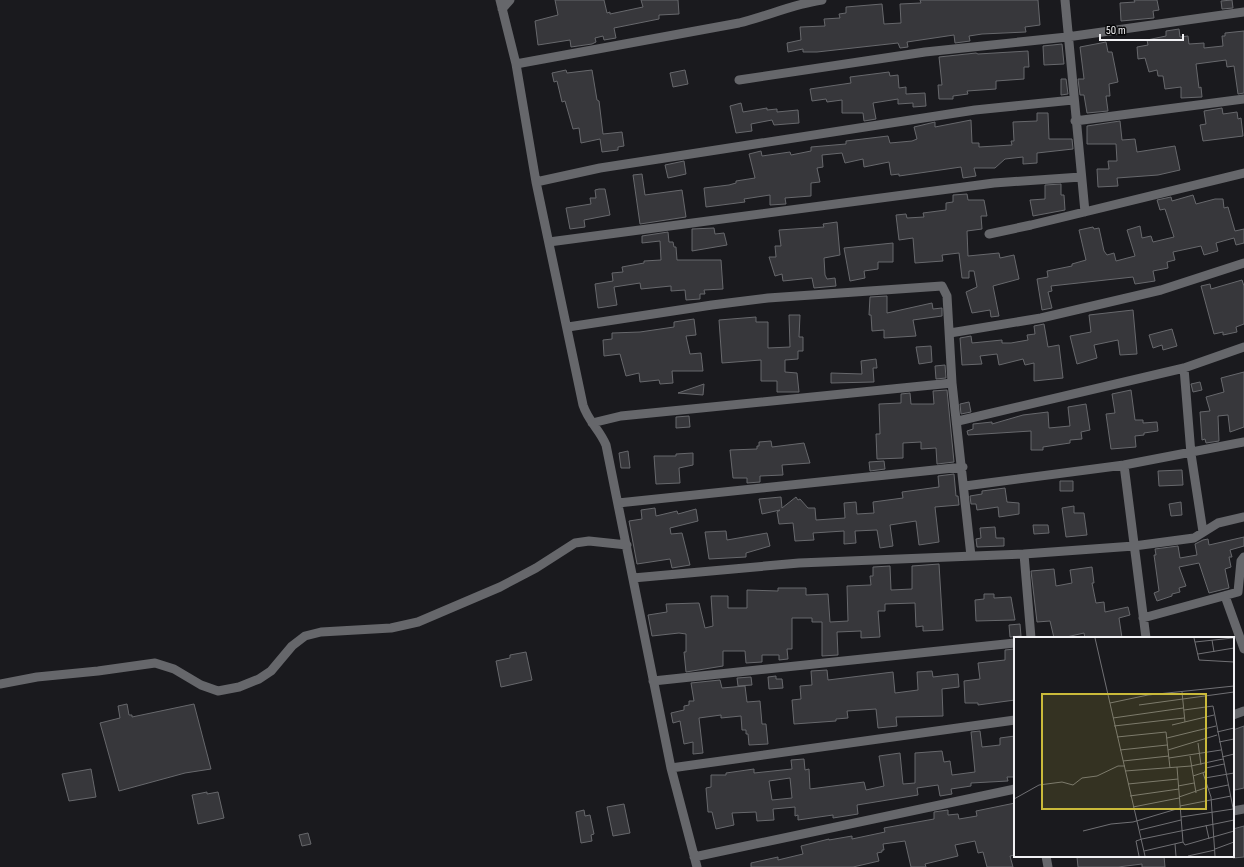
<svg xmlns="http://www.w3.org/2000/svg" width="1244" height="867" font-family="'Sofia Sans Condensed',sans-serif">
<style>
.building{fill:#37373b;stroke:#67686c;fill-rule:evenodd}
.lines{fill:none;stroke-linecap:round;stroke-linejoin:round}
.street{stroke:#66676b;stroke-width:9}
.inset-road{fill:none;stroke:#707074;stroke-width:1}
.view{fill:#caba3a;fill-opacity:0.15;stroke:#caba3a;stroke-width:2}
.inset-edge{fill:none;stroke:#f1f1f4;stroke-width:2}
</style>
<rect width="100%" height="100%" fill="#1a1a1e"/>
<path class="building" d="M555 0H604L607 13 610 12V14L643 7 641 0H678L679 14 659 15V19L614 28 616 38 604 40 603 36 595 38 596 42 592 44 571 47 570 40 538 45 535 21 558 15Z
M920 0H1038L1040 25 1025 27 1026 32 982 34 969 36 970 41 955 43 954 35 907 42 908 47 900 48 898 43 817 52H803V49L788 52 787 43 801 40 800 27 825 26 824 19 840 18 839 14 846 13V7L882 4 884 24 901 23 900 4 921 3Z
M1134 0H1157L1159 10 1153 11 1154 18 1121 21 1120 3 1135 2Z
M1232 0 1233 8 1222 9 1221 1Z
M1179 29 1180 37 1188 36 1189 44 1204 43V48L1223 46 1222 36H1225V33L1244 31V93L1238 94 1234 66 1227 67 1226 60 1196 64 1199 88 1201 87 1202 97 1181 98V87L1165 89 1163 76H1158L1157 70 1149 72 1145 58 1138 59 1137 47 1148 45 1147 40 1166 36V31Z
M1106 42 1108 52H1112L1118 82 1109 84 1110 96H1106L1108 111 1087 113 1084 95H1080L1078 79H1084L1080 47Z
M1062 44 1064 64 1044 65 1043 46Z
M1028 51 1029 67H1024V79L996 81V89L967 91 968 94 953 96V99H939L938 85H942L939 57 976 53 978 54Z
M566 70 567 73 592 70 597 100 599 101 603 134 622 132 624 146 618 147V150L602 152 600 139 581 143 579 128 573 129 565 101 562 102 557 81 554 82 552 73Z
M685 70 688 84 673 87 670 73Z
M889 72 890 76 898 75 899 88 906 87V94L925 93 926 106 913 107V103L898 104V99L873 103 876 119 864 121 863 113H842V100L827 102 826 99 812 101 810 89 851 83 850 77Z
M1061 79H1066L1068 94 1061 95Z
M741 103 743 112 767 108V110L777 109V112L798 110 799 123 774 125 772 120 751 124 752 131 736 133 730 106Z
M1222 108 1223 114 1237 112 1238 119 1241 118 1243 136 1203 141 1200 125 1206 124 1204 111Z
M1037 113H1048L1049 139H1072L1073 149 1037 153V163L1023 164V157L1005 159 995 168H974L976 176 963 178 961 167 899 176V174L891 175 889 162 864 167 863 159 845 163 842 153 822 155 823 167 817 168 820 182 811 183V196L785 198 786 204 770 205V195L744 199 745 202 706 207 704 188 729 185 736 183V181L755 178 749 154 761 151 762 156 790 152 791 155 811 151V147L846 144V141L888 136 890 143 912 141 917 139 914 127 935 122V127L971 120 972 143H979V147L1012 145 1011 141H1014L1013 122 1037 121Z
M1120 121 1122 140 1135 139 1137 152 1175 146 1180 170 1158 175 1117 178 1118 186 1098 187 1097 169H1109L1108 161H1117L1116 144H1087V126Z
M684 161 686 174 668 178 665 165Z
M642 174 645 195 682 190 686 217 640 224 633 175Z
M1061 184V195H1064L1065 210 1033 216 1030 200 1045 199V185Z
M599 189H605L610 215 584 220 585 227 570 229 566 208 591 204 590 198H596L595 190Z
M967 194 968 200H984L987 216H981L982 229 967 231 968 256 999 253 1000 258 1014 255 1019 279 993 286 999 316 991 317 990 310 972 313 966 292 977 287 974 271H969V278H962L959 253 942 255 943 261 915 263 913 238 899 240 896 215 906 214 907 218 924 217 923 213 946 210V203L953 202V195Z
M1193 195 1196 204 1215 199H1223L1224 208 1228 207 1235 231 1244 229V243L1236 245 1234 238 1216 243 1218 251 1204 255 1201 246 1173 252 1175 260 1167 262 1168 268 1153 271 1155 281 1135 284 1133 277 1051 286 1052 291 1048 292 1052 308 1042 310 1037 279 1048 277 1047 271 1072 266V264L1086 260 1079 230 1093 227 1094 229 1099 228 1104 251 1107 255 1114 253 1116 261 1135 256 1127 230 1140 226 1142 238 1151 236 1153 242 1174 237 1165 209 1160 210 1157 200 1171 197 1172 201Z
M837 222 840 255 824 258 825 275 827 279 835 278 836 286 814 288 812 278 783 281 782 274 775 276 769 257H776L775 246H781L779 230 824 227 823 224Z
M714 228 715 234 724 233 727 245 692 251V229Z
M668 232 669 242H673L674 247H676L677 260H721L723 289 704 290 705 294H700V299L686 300 685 290 671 291V286L641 289 640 283 614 287 617 305 598 308 595 284 613 281 612 273 623 272 622 267 644 263V261L661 260 660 241 642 243V236Z
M893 243V262H878V269L864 271 865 278 850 281 844 248Z
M1242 280 1244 286V324L1236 327 1237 332 1223 335V332L1214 334 1201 286 1210 284 1211 289Z
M887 296V313L932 303 933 309 942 308V316L913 320 916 336 884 338V330L872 331 871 315H869L870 297Z
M1133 310 1137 354 1120 355 1118 340 1094 345 1097 358 1077 364 1070 336 1091 332 1089 315Z
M789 315H800L799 337H803V351H798V359L785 360V372L797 373 799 392H777V381H761V360L722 363 719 320 756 317V322H768V348L790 347Z
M694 319 696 335 686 336 690 354 701 353 703 371H672L673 383 660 384 659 380 640 382 639 373 626 376 620 354 604 356 603 340 612 339V333L640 332 674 327V322Z
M1044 324 1048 347 1059 345 1063 378 1034 381V363L1025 365 1023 359 999 365 997 354 980 356 982 364 962 365 960 338 971 336 972 343 1002 340V343H1011L1028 340 1027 335 1035 334 1034 326Z
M1172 329 1177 346 1163 350 1162 345 1153 348 1149 335Z
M931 346 932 362 919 364 916 347Z
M876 359 877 368H873L874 382 831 383V373L862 374 861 361Z
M945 365 946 378 936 379 935 366Z
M1244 372V427L1230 432 1228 415 1218 416 1219 441 1206 443 1205 439 1202 440 1200 412 1210 411 1206 397 1224 392 1221 378Z
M1200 382 1202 390 1193 392 1191 384Z
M704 384 703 395 678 393Z
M947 390 954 462 937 464 936 448 921 449V442L903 443V458L877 459 876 434H880L879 404 901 403V394L910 393 911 404H934L933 391Z
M1131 390 1135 420H1143V423L1157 422 1158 431 1144 433V435L1135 436 1136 447 1111 449 1106 414 1115 413 1112 394Z
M969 402 971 412 961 414 960 404Z
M1086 404 1090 430 1081 432 1082 439 1070 440V443L1043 447V450H1031V431L968 435 967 431 973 429V424L992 422V424L1023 415 1048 412 1049 428 1070 426 1068 407Z
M689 416 690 427 676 428V417Z
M771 441 772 447 804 443 810 463 782 465 783 475 760 476V482L747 483V478H733L730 450 757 449V446H759V442Z
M628 451 630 468H621L619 453Z
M693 453V465L679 468 680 483 656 484 654 456H676V454Z
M884 461 885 469 870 471 869 462Z
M1182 470 1183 485 1159 486 1158 471Z
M954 474 956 496H958L959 505 935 507 939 542 919 545 916 521 890 525 893 546 880 548 877 530 855 531 856 543 844 544V531L813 533 814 540 795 541 793 523 779 524 777 512 780 510 762 514 759 499 781 497 782 508 796 497 798 500 800 499 808 508H815L816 520 845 518 844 503 856 502 857 514 874 513 873 502 903 498 902 492 939 487 938 476Z
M1060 481H1073V491H1060Z
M1005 488 1007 502 1019 503V514L999 517 998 507 977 510 976 504H971L970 496 982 494V491Z
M1181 502 1182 515 1171 516 1169 504Z
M1074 506V513H1084L1087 535 1066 537 1062 508Z
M655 508 656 516 677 511 678 514 696 509 698 521 670 528 671 534 682 533 690 565 672 568 670 559 637 564 629 521 642 519 641 510Z
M1033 525H1048L1049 533 1034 534Z
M995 527 996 538H1004V546L977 547 976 539 981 538 980 528Z
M726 531 727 540 767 533 770 546 746 553V557L709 559 705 532Z
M1244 537V546L1230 550 1232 557H1229L1231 567 1225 569 1229 588 1209 593 1199 563 1179 567 1186 586 1179 588 1180 592 1172 594V596L1157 601 1154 593 1159 591 1154 555H1156L1155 549 1178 546 1180 558 1197 555 1195 544 1203 540 1208 539 1209 545Z
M939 564 943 630 923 631V626L916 627 915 603 885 604V611H878L880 637 861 638V631L837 632 838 655 822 656V622H812V618H792V649H787L788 659 779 660V655H762V662L746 663 745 651H723V666L686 672 684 652H686V634L679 633 652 636 648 615 667 612 666 604 699 603 705 628 713 626 711 596H728V608H747V590L778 591V588H806V595L828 594 830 622 848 621 847 586 871 585 870 576H873V567L890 566 891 590 912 589V566Z
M1092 567 1094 583H1092L1096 603 1104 602 1105 612 1128 607 1130 615 1119 618 1122 638H1085L1084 633 1062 638H1054L1050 621 1037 622 1031 571 1054 569 1056 586 1072 583 1070 570Z
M984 594H994V598L1011 597 1015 620 976 621 975 600 984 599Z
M1020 624 1021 636 1010 637 1009 625Z
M1014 649 1015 700 978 705V703H965L964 681 980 679 978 663 1005 660V650Z
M526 652 532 680 501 687 496 661 510 658V655Z
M827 670 828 680 893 672 895 693 918 690 917 672 932 671 933 677 958 674 959 687 942 689 943 716 896 717 897 726 878 728 876 709 847 711 848 718 836 719V721L794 724 792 700 801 699 800 686 812 685 811 671Z
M776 676V679H782L783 688 769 689 768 677Z
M751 677 752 685 738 686 737 678Z
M720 680 722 688 745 686 747 702 760 701 762 724H766L768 744 749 745 748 734H746V730H742L741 716 721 718V715L699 718 703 753 693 754V742L684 744 680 721 673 723 671 713 684 710V706L689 705V701H694L691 683Z
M127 704 129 715H132V717L194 704 211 769 185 773 119 791 100 723 120 718 118 706Z
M1244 726V788L1235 790 1233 780V730Z
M980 731 982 747 1000 745V738L1015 736V777H1007L1008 781 971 783V786L951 789 952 794 940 796 938 785 917 788 918 795 857 805 858 814 833 818V815L798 820V815L795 816V807L773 809 774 820 757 821 756 812 732 813 734 825 716 829 712 812H708L706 788 711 787V775H726V773L754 769V773L792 769 791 760 804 759 805 770 809 769 810 789 864 782 866 790 884 786 879 756 900 753 903 784 915 783V753L942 751 944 762 950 761 952 775 975 772 971 732ZM790 778 792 798 772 800 769 781Z
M91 769 96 797 69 801 62 774Z
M207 792V794L218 792 224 818 198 824 192 795Z
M1015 803V855L1010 856 1013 867H987L983 852 978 853 975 841 955 845 958 856 925 864 926 867H911L905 841 883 844 884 850H882V852L877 853 879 861 853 867H751V863L778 857V860L803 854 801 846 829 839V840L852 836V839L885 832 884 828 934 819V812L948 810V815L958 814 959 819 977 816 976 811Z
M624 804 630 833 613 836 607 807Z
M584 810 585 816 590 815 594 834 591 835 592 841 581 843 576 812Z
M1244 826V857L1233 858V829Z
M308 833 311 844 302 846 299 835Z
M1081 856H1164L1165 867H1142V864L1118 867H1078L1077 857Z"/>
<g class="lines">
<path class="street" d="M500 0 516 64 536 182 583 405C588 421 600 430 606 445L671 768 697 867
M1065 0 1085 212
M502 9 510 0
M516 64 739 23C768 16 793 4 822 0
M739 80 925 52 1067 37 1244 12
M1075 121 1244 99
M536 182 600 168 975 110 1073 100
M989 234 1031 225 1244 173
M549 242 994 183 1081 177
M568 327 712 305 768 298 942 286 947 296 952 383 971 556
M950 333 1041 318 1161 290 1244 263
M1184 368 1191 454 1203 532
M958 421 1184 368 1244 347
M592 423 621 416 952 383
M1124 465 1146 638
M965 486 1124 465 1244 442
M618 503 963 467
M1024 554 1031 638
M633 578 799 563 1024 554 1134 546 1194 538 1218 523 1244 517
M1225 596 1244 649
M1143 618 1238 592 1241 561 1244 557
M653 681 1015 643
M0 684 37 677 98 671 155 663 174 669 201 685 218 691 239 687 259 679 271 671 292 646 305 636 321 632 391 628 418 622 500 587 536 568 575 543 589 541 627 545
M1233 715 1244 711
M671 768 1015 720
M1233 811 1244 809
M1046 856 1048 867
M694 857 1015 789"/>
</g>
<g transform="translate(1014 637)">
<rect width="220" height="220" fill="#1a1a1e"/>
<path class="inset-road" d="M81 1 131 219M180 1 185 23 220 25M198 3 200 15M181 5 219 1M184 17 220 11M168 55 171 85M96 66 134 58 220 49M125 68 220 55M170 73 199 69 220 176M99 81 169 71M158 88 200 78M100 89 170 81M203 95 220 91M103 100 152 95 156 131M153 101 202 89M205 105 220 102M184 106 187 128M106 113 153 108M154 113 203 98M176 119 182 156M208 120 220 117M155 121 207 113M109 124 155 119M163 130 169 205M111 134 177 129 209 122M189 136 197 160 201 219M179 139 191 135 192 131 210 127M191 141 220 136M114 147 164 142M164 149 180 146M195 152 214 148M116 159 165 152M165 160 194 150M0 162 25 148 48 145 59 148 68 141 83 139 104 129H111M166 169 217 159M119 170 165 161M167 180 219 172M192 188 195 202M126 193 167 183M69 194 97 187 119 185 166 171M161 207 162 219M201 212 220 205M130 214 169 205 171 208 220 194M125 219 122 204 128 202 220 183M174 219 201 213"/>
<path class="view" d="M28 57H192V172H28Z"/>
<rect width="220" height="220" class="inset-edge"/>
</g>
<path d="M1100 34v6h83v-6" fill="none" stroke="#f1f1f4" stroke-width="2"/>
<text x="1106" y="34" font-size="12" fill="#f1f1f4" stroke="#060607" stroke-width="3" paint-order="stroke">50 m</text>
</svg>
